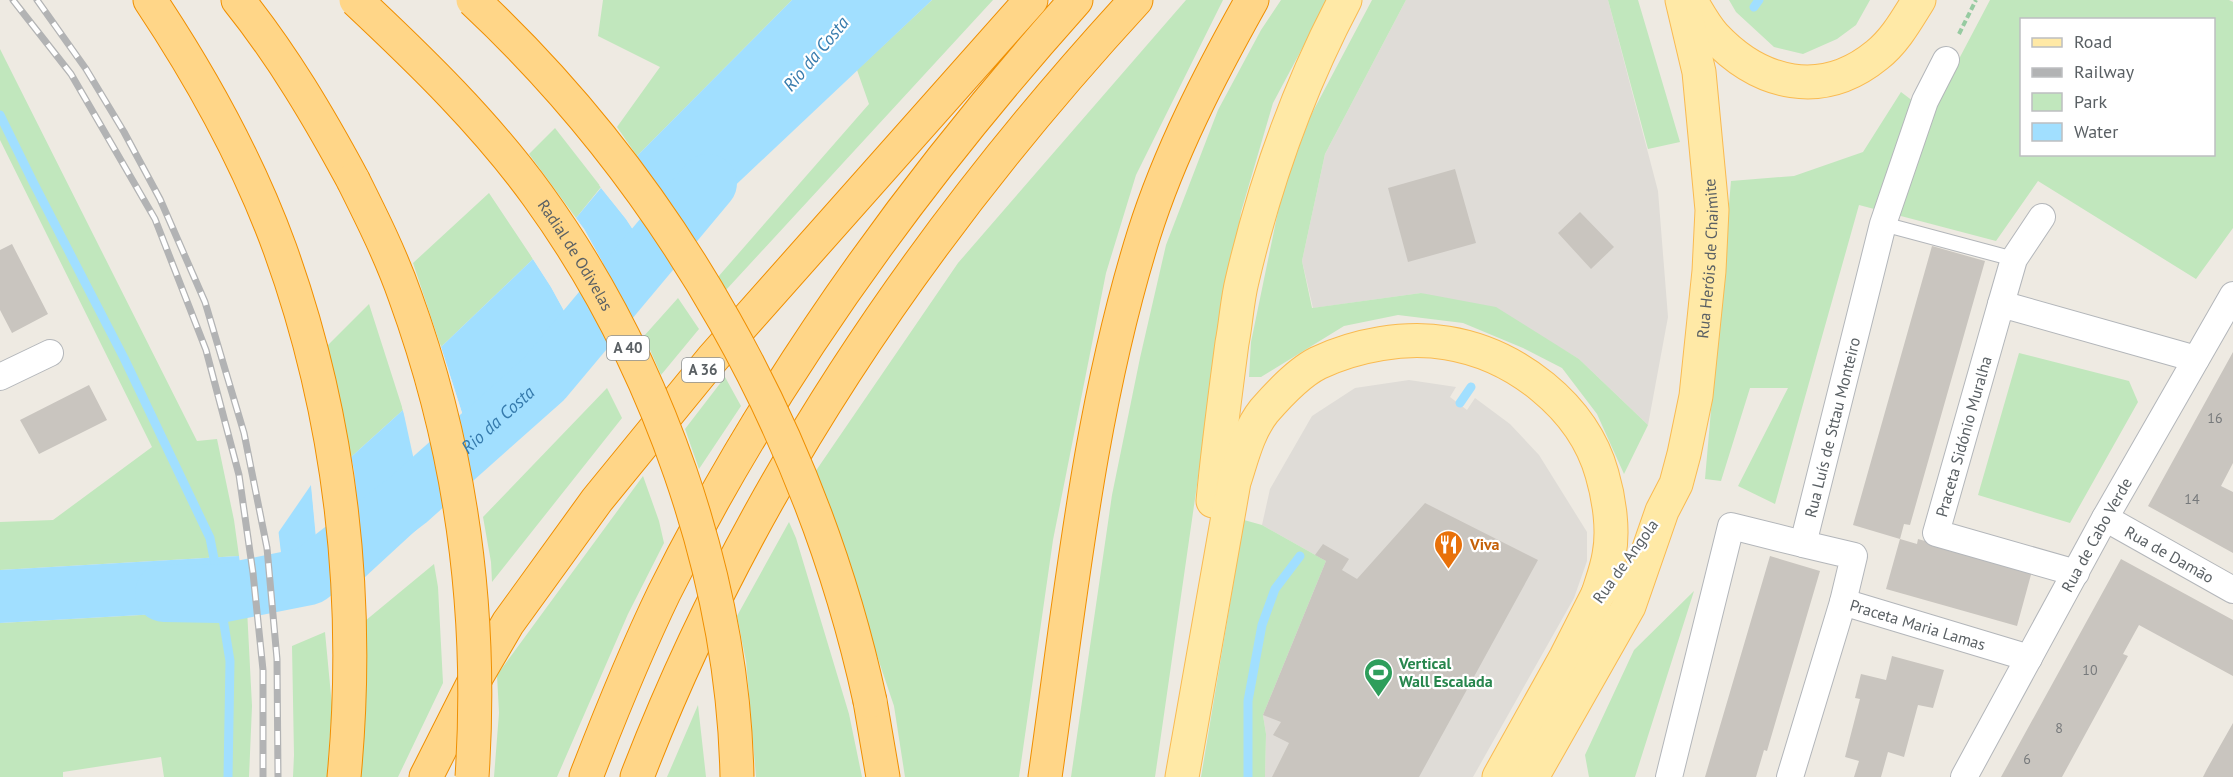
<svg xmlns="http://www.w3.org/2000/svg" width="2233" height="777" font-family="'PT Sans',sans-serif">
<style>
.industrial{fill:#dfdcd7}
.green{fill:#c1e7bd;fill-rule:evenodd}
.water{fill:#a1dfff}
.pier{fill:#eeeae2}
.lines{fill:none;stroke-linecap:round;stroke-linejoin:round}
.stream{stroke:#a1dfff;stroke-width:9}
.river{stroke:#a1dfff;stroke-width:58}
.building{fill:#c9c5bf}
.lane-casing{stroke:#b3b6ba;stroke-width:16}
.street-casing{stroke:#b3b6ba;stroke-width:28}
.primary-casing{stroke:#f9ba51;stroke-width:35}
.highway-casing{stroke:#f08f00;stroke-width:35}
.path{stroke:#97cba1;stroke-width:4;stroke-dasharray:6 3;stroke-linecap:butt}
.lane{stroke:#fff;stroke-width:14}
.street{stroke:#fff;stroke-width:26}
.primary{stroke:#ffe9a6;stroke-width:33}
.highway{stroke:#ffd688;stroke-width:33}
.rail-casing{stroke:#b2b3b4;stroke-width:7}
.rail{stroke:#fff;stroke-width:4.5;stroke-dasharray:14;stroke-linecap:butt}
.highway-bridge-casing{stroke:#f08f00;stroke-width:35;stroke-linecap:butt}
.highway-bridge{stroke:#ffd688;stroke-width:33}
.labels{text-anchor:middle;stroke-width:4.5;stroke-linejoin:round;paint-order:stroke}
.number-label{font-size:14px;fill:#76797b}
.shield{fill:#fff;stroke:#8c9092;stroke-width:1.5}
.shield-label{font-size:15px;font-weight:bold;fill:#5a6064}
.street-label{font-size:16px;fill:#5a6064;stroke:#fff}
.food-label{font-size:16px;font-weight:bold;fill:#c56008;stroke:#fff;text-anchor:start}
.leisure-label{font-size:16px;font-weight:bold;fill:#27864d;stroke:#fff;text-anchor:start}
.water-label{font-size:18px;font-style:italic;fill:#367bad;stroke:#fff}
</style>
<rect width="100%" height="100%" fill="#eeeae2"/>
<path class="industrial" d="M1406 0H1608L1658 191 1668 317 1648 425 1579 359 1559 347 1421 293 1313 308 1302 261 1325 154Z
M1409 380 1456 387 1450 397 1467 410 1475 398 1510 424 1539 455 1587 532V561L1574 598 1473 777H1265L1266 734 1263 715 1326 561 1262 525 1270 489 1312 416 1355 388Z"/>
<path class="green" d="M603 0H792L637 156 617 127 660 67 598 36Z
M932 0H993L726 290 718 277 869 104 857 70Z
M1186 0H1223L1136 175 1106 273 1053 540 1019 777H905L894 706 831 519 813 475 958 263Z
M1281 0H1328L1273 103 1241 212 1202 450 1155 777H1071L1112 495 1140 358 1166 245 1218 110 1261 30Z
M1372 0H1406L1325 154 1302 261 1312 308 1421 293 1496 307 1579 359 1648 425 1624 474 1597 414 1562 368 1523 348 1463 323 1398 315 1344 326 1261 377H1249L1251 342 1281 197 1310 117Z
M1608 0H1638L1680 142 1648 149Z
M1729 0H1870L1856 25 1837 39 1803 54 1774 47 1736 12Z
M1990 0H2229L2233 2V228L2196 279 2038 181 1996 241 1859 205 1775 504 1738 486 1788 388H1750L1721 481 1705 479 1731 181 1794 176 1863 152 1901 92 1930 114ZM2022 20H2214V154H2022Z
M0 49 197 441 217 439 234 520 239 556 0 570V522L53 520 152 447 0 140Z
M555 128 601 187 576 218 529 154Z
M489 193 533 259 441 347 413 263Z
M678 298 699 329 661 375 644 336Z
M369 304 403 410 351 457 326 347Z
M2019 353 2129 381 2138 402 2070 523 1978 495Z
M725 377 741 406 699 469 685 429Z
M607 388 622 418 492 582 491 562 483 517Z
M643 476 659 521 664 543 628 614 557 777H494L499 713 497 675Z
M1244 520 1262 525 1326 561 1263 715 1266 734 1265 777H1201Z
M789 522 796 538 849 714 862 777H756L746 661 737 616Z
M434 564 438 587 443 683 398 777H357L365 621Z
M1694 591 1635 777H1589L1585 755 1634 650Z
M247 609 252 706 249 777H164L161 757 63 772V777H0V623Z
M325 632 332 706 327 777H293L294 755 292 646Z
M698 705 706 777H667Z"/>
<path class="water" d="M792 0H932L688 230 637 156Z
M601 188 626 219 661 272 627 306 584 229 576 218Z
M533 259 551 287 586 351 475 469 470 438 441 347Z
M403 410 427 520 364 578 354 470 351 457Z
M311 485 321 592 287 603 278 533Z
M239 556 247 609 0 623V570Z"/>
<path class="pier" d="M599 185H603L628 218 664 271 663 275 626 219Z
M574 216 584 229 628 309 624 308 582 230 574 220Z
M531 256 535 257 554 286 589 349 588 354 551 287Z
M440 344 470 438 475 472 472 470 467 439 438 348Z
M402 407 406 409 430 519 428 524 407 423Z
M311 482 314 485 324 592 322 595Z
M278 528 287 603V606L284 604 275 533Z
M239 553 242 556 250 608 247 612Z"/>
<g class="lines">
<path class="stream" d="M1754 7 1759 0
M0 115 33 182 124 358 210 538 216 569
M1460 403 1471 387
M220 600 230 661 228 777
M1248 777V701L1262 625 1275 589 1300 556"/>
<path class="river" id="s1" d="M164 593 219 594 309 576 408 500 544 379 708 183"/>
</g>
<path class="building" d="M1455 169 1476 243 1408 262 1388 188Z
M1580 212 1614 247 1591 269 1558 233Z
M12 244 48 314 12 333 0 310V250Z
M1932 246 1985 261 1910 525 1904 524 1900 539 1853 525Z
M2233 352V463L2221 486 2233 492V553L2148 506Z
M89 385 107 420 39 454 20 420Z
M1425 503 1538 560 1419 777H1272L1289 743 1273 735 1281 722 1263 715 1326 561 1315 555 1323 544 1349 559 1342 570 1357 579Z
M1900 539 1917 544 1918 539 2032 571 2017 626 1886 589Z
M1770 556 1820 571 1779 710 1767 751 1764 750 1756 777H1705Z
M2121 559 2233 620V676L2139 625 2123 654 2128 656 2062 777H2001Z
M1892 656 1944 670 1933 708 1918 705 1904 757 1888 752 1881 777H1854L1859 761 1845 757 1860 699 1855 698 1861 674 1886 680Z
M2233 723V777H2203L2207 769Z"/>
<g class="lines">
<defs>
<path id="lane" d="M1883 224 2014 259"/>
<g id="street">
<path d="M2001 304 2014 259 2042 217"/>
<path d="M0 377 50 353"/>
<path id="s2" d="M2105 518 2233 590"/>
<path d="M1803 544 1854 556 1843 602"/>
<path id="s3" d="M2076 573 1936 533 2001 304 2196 359"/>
<path id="s4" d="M1669 777 1731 526 1803 544 1883 224 1925 101 1946 60"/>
<path id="s5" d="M1790 777 1843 602 2029 658"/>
<path id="s6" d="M1964 777 2105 518 2233 295"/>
</g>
<g id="primary">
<path d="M1691 1C1698 13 1705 26 1714 36 1760 85 1822 100 1877 55 1895 41 1907 19 1919 0"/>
<path d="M1213 501C1218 448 1225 396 1232 343 1236 323 1237 301 1242 281 1265 182 1298 89 1345 0"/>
<path d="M1182 777 1234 482C1242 458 1248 431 1264 411 1277 396 1300 372 1318 363 1356 345 1405 336 1447 343 1515 354 1583 406 1602 474 1609 498 1614 530 1609 555 1607 568 1602 581 1598 594"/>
<path d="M1499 777 1566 657 1598 594 1611 577"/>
<path id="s7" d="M1532 777 1629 606 1662 511 1676 484 1684 454 1696 396 1709 271 1712 210 1699 72 1682 0"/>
</g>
<path id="highway" d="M150 0C202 78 248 161 280 249 341 418 361 599 344 777
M238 0C283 56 319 117 353 180
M870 701 883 777
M426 777 477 676 508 623 597 500 713 358 1031 0
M586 777C610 715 635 653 664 593 772 376 915 180 1076 0
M637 777C748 488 927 227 1136 0
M1045 777C1071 595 1089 410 1144 234 1170 152 1210 75 1252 0"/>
</defs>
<use href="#lane" class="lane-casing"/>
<use href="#street" class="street-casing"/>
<use href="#primary" class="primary-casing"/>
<use href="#highway" class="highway-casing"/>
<path class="path" d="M1959 34 1976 0"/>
<use href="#lane" class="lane"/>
<use href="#street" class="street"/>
<use href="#primary" class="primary"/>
<use href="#highway" class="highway"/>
<defs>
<path id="rail" d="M13 0 71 74 155 219 206 350 239 475 253 573 263 670V777
M37 0 86 69 124 132 160 199 205 302 244 433 267 548 277 659 278 777"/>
</defs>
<use href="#rail" class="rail-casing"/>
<use href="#rail" class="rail"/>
<defs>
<g id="highway-bridge">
<path id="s8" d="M356 0C421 61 486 124 538 196 656 359 733 576 737 777"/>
<path d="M473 0C672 186 812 435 870 701"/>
<path d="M353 180C372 218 391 256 405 296 461 450 483 613 472 777"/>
</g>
</defs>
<use href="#highway-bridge" class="highway-bridge-casing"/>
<use href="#highway-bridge" class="highway-bridge"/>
</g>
<defs>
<symbol id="restaurant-pin" viewBox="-11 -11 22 30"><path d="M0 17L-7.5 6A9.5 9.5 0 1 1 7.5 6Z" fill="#e8710a" stroke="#fff"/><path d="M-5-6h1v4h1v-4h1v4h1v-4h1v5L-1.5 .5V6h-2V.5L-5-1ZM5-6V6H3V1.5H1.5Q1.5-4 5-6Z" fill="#fff"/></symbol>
<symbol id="stadium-pin" viewBox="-11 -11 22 30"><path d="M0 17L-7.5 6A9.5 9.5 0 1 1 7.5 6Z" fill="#2e9e5b" stroke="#fff"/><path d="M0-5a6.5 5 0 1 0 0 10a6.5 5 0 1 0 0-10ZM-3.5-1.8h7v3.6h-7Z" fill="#fff"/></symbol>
</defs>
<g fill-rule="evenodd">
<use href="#restaurant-pin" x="1432" y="528" width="33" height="45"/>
<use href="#stadium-pin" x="1362" y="656" width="33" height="45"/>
</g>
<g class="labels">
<g class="number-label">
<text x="2215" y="423">16</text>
<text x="2192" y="504">14</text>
<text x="2090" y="675">10</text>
<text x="2059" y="733">8</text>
<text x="2027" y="764">6</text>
</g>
<g class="shield">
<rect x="607" y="336" width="42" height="24" rx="4.5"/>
<rect x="682" y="358" width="42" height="24" rx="4.5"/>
</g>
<g class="shield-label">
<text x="628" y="353">A 40</text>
<text x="703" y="375">A 36</text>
</g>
<g class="street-label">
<text dy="6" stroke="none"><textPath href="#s8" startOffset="338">Radial de Odivelas</textPath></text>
<text dy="6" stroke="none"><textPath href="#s7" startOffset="556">Rua Heróis de Chaimite</textPath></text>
<text dy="6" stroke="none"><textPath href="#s4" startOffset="453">Rua Luís de Sttau Monteiro</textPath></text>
<text dy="6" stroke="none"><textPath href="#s3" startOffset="246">Praceta Sidónio Muralha</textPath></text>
<text dy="6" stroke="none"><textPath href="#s6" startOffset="276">Rua de Cabo Verde</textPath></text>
<text dy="6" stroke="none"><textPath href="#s2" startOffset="74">Rua de Damão</textPath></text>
<text transform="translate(1625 561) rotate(-54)" y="6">Rua de Angola</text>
<text dy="6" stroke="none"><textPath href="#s5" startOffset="261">Praceta Maria Lamas</textPath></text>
</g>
<g class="food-label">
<text x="1470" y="550">Viva</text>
</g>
<g class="leisure-label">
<text x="1399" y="669">Vertical<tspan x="1399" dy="18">Wall Escalada</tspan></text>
</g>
<g class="water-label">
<text transform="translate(816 54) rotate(-50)" y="6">Rio da Costa</text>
<text dy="6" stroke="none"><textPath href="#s1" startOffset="392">Rio da Costa</textPath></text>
</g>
</g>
<rect x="2020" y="18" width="195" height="138" fill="#ffffff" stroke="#bdbfc1" stroke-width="1.5"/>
<rect x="2032" y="38" width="30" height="9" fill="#ffe9a6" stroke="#bdbfc1" stroke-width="1.5"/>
<text x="2074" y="48" font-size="18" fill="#5a6064">Road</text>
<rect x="2032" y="68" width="30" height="9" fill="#b2b3b4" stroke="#bdbfc1" stroke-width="1.5"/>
<text x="2074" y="78" font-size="18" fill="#5a6064">Railway</text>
<rect x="2032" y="93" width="30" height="18" fill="#c1e7bd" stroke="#bdbfc1" stroke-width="1.5"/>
<text x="2074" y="108" font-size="18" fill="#5a6064">Park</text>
<rect x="2032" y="123" width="30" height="18" fill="#a1dfff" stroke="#bdbfc1" stroke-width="1.5"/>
<text x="2074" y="138" font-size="18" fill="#5a6064">Water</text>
</svg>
